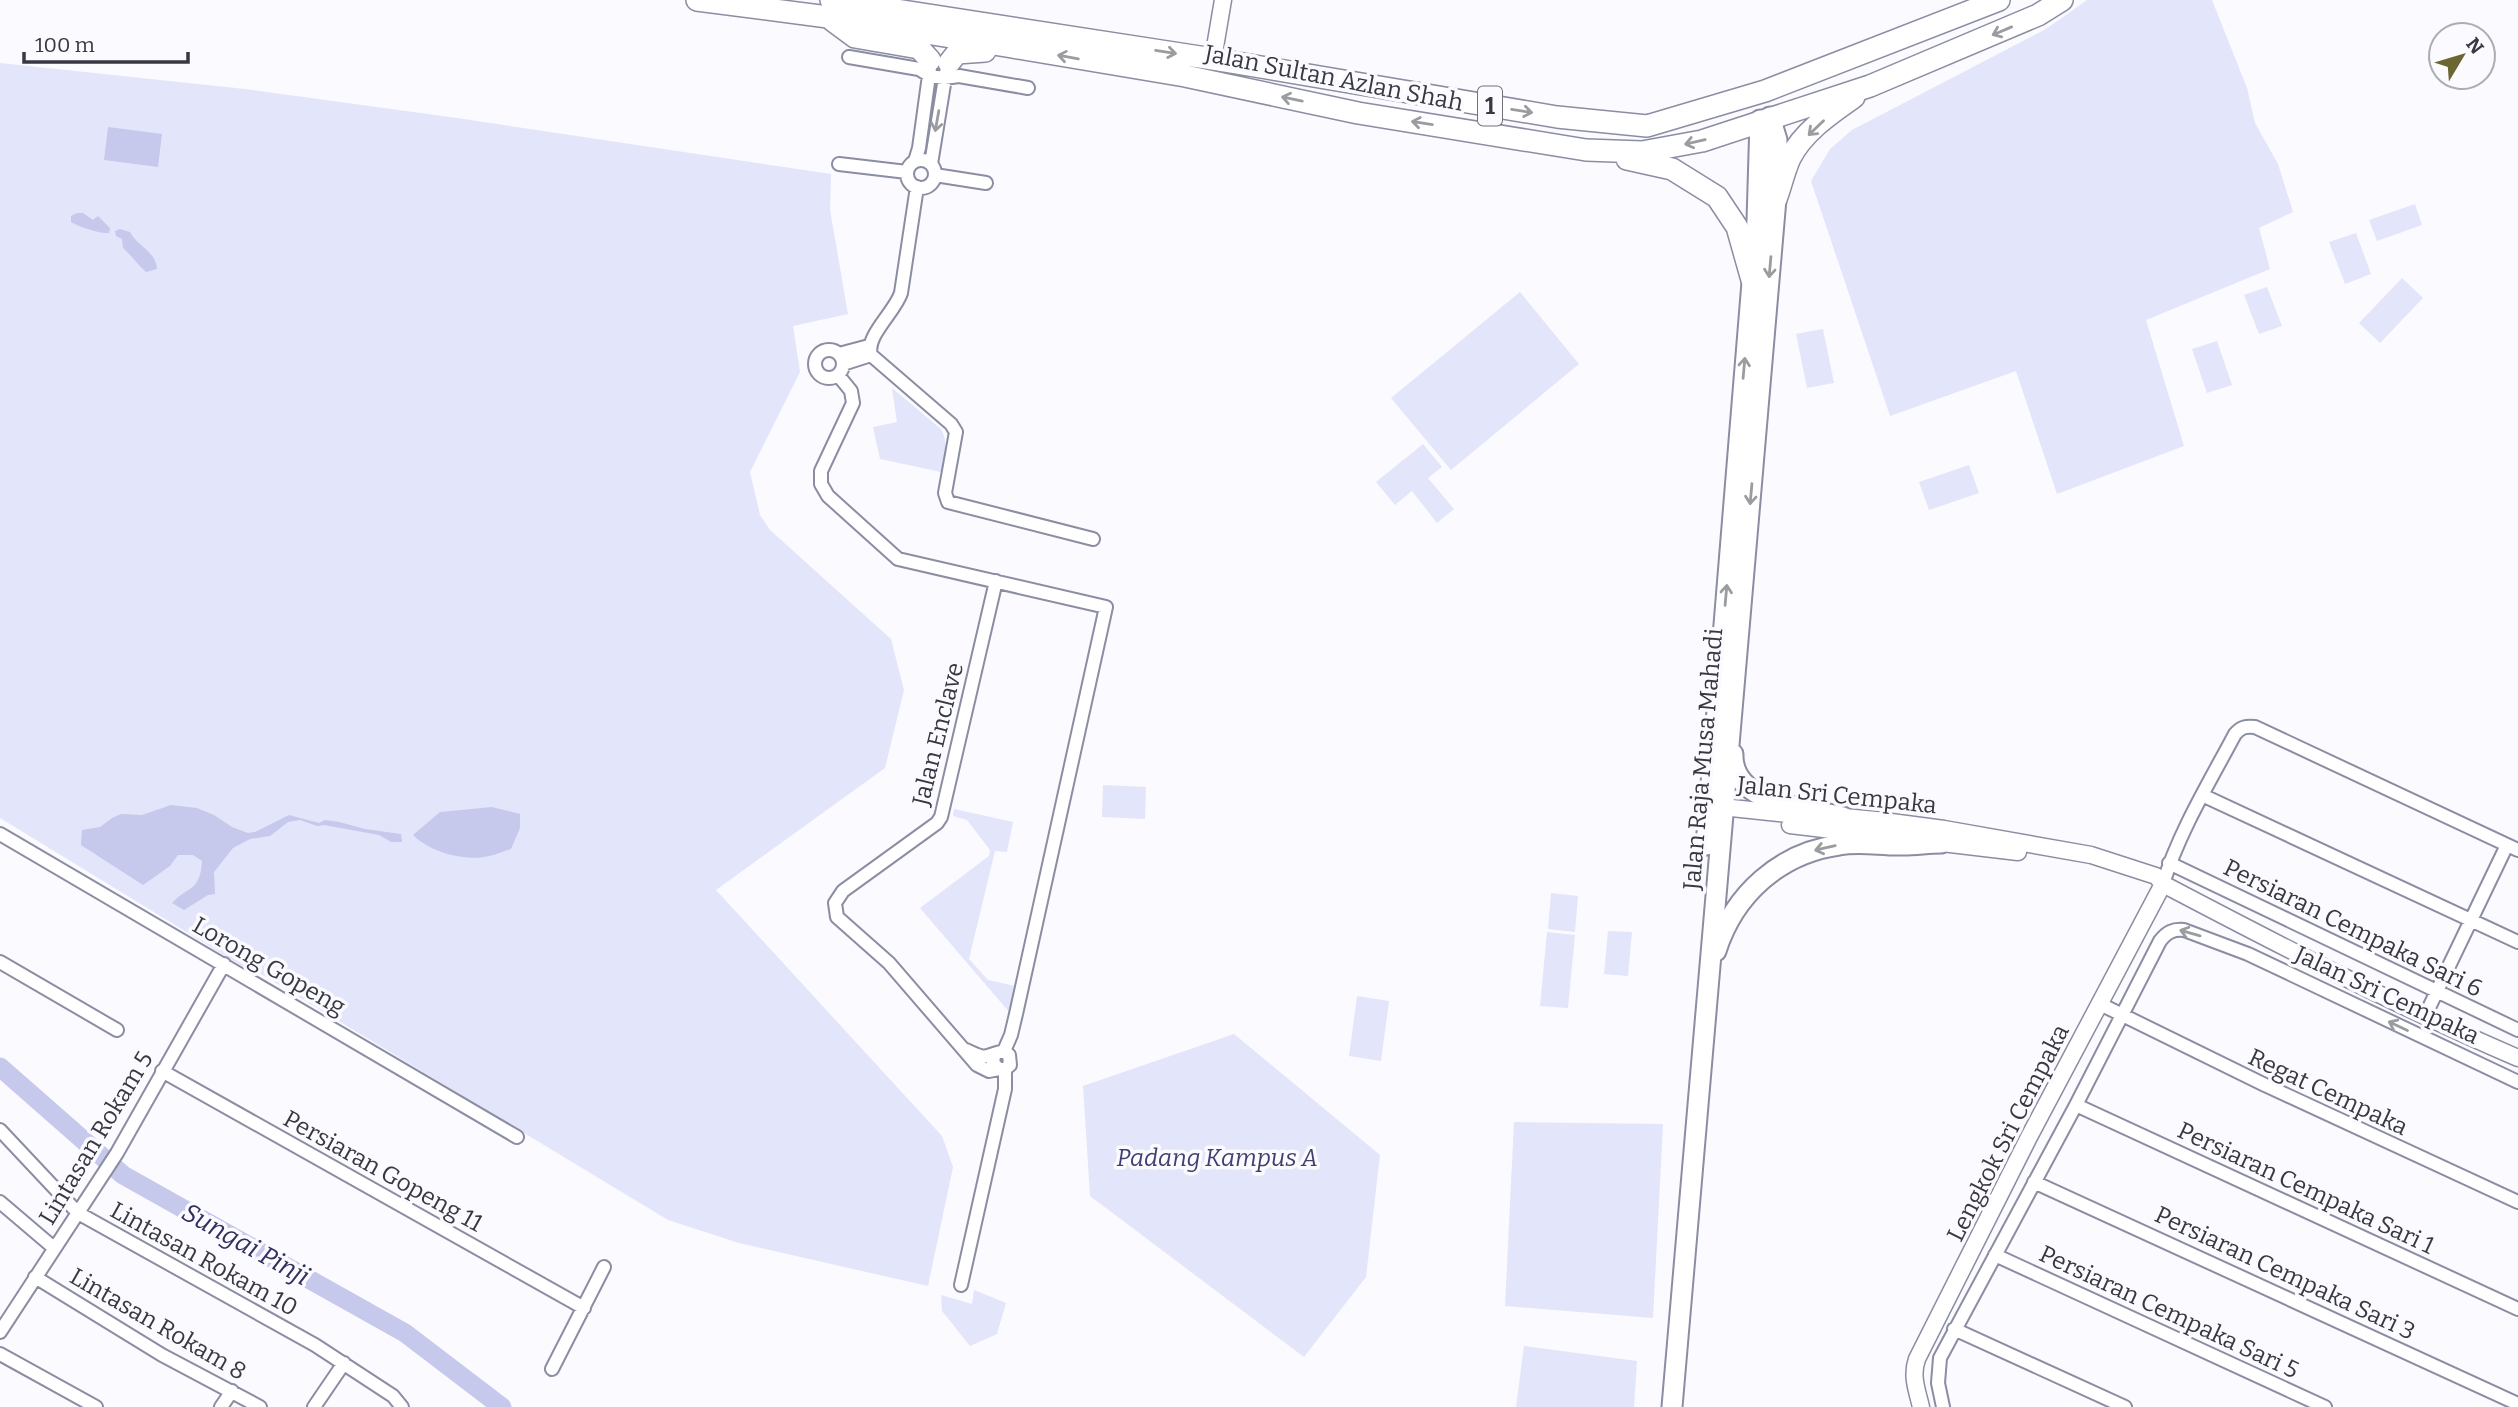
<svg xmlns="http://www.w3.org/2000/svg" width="2518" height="1407" font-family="Bitter,serif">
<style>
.green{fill:#e3e5fb}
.water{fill:#c6c8ec}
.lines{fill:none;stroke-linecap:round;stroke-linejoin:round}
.river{stroke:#c6c8ec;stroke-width:19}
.minor-casing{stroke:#8b8da2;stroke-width:16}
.tertiary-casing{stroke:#8b8da2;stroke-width:19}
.secondary-casing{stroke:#8b8da2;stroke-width:23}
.primary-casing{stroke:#8b8da2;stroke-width:24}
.minor{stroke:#fff;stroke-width:12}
.tertiary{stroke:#fff;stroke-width:16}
.secondary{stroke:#fff;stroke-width:19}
.primary{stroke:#fff;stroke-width:21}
.oneway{stroke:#9b9ca0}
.labels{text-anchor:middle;stroke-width:7;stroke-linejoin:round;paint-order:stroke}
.shield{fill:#fafaff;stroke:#72727a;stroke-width:2}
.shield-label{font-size:23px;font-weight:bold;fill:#373841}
.street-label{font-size:24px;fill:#373841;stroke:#fafaff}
.park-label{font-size:24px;font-style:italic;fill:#403f6f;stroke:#fafaff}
.water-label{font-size:26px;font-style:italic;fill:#312f5d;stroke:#fafaff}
</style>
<rect width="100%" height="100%" fill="#fafaff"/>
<path class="green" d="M2087 0H2212L2247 88 2255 123 2278 164 2293 212 2259 228 2270 269 2146 320 2184 446 2057 494 2016 371 1890 416 1811 181 1830 149 1852 130 2046 29Z
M0 63 245 89 457 118 831 174 830 210 848 314 793 326 800 372 750 472 760 515 770 530 891 639 904 690 885 768 716 890 942 1136 953 1167 928 1286 739 1243 668 1220 251 968 242 966 0 818Z
M2415 204 2422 225 2377 241 2369 220Z
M2356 233 2371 274 2345 284 2329 242Z
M2402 278 2423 298 2380 343 2359 323Z
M2267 287 2282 326 2259 334 2244 295Z
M1520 292 1579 364 1451 470 1391 398Z
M1823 329 1834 383 1807 388 1796 334Z
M2217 341 2232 385 2207 393 2192 349Z
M892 388 941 429C949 443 944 457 941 472L880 459 873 427 897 422Z
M1423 444 1442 467 1428 478 1454 509 1437 523 1412 491 1395 505 1376 482Z
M1969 465 1979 493 1929 510 1919 482Z
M1103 785 1146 787 1145 819 1102 817Z
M954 809 1013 822 1007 852 995 851 969 959 988 980 1015 986 1010 1013 920 908 989 856 990 850 967 820 953 816Z
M1551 893 1578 896 1575 932 1548 929Z
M1608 931 1632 932 1628 976 1604 974Z
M1547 932 1575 935 1568 1008 1540 1006Z
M1357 996 1389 1001 1381 1061 1349 1056Z
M1234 1034 1380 1155 1366 1277 1304 1357 1090 1196 1083 1086Z
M1514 1122 1663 1124 1653 1318 1505 1306Z
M974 1290 1006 1303 997 1334 970 1346 942 1311 941 1295 972 1304Z
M1524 1346 1637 1361 1634 1407H1516Z"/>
<path class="water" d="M108 127 162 134 158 167 104 160Z
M77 213H83L93 220 98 216 110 228 109 233C101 234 79 227 71 222V216Z
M120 229 130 232C137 246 156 251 157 269L146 272C137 264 132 256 123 248L122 239 116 236 115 231Z
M171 805 197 808 214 815 232 827 248 833 255 832 289 815 319 823 325 820 339 822 365 829 401 834 402 842H391L379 835 324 825 317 826 300 820 288 822 270 836 250 839 233 848 214 872 215 894 208 895 184 910 172 903C189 885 200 892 202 861L193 855H178L170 866 143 885 81 845 82 830 100 827 112 818 121 814 142 815Z
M492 807 520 814V828L511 849C504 851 496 855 489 856 465 862 430 852 413 835L440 812Z"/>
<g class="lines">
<path class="river" d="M0 1067 123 1175 405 1333 502 1407"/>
<defs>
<path id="minor" d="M849 57 919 69 930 76 944 78 959 76 1028 88
M907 174a14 14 0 1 1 28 0a14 14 0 1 1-28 0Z
M915 161 919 148 930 68
M839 164 907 172
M931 164 946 72
M935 175 986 183
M815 364a14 14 0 1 1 28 0a14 14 0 1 1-28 0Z
M839 354 869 346
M871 355 951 424 956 432 945 493 948 502 1093 539
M871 355C865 336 895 312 901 293L917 187
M843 364 871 355
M838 375 851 391 853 403 821 471V484L828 496 898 559 1106 607 1016 1014 1011 1035 1004 1051
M996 581 941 817 937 823 843 891 835 903 837 917 889 963 977 1065 989 1071 999 1069
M2202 795 2518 942
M0 834 517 1137
M2169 863 2518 1030
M2163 884C2179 832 2209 783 2235 734 2241 727 2246 726 2255 727L2518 850
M0 962 117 1030
M2100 1004 2265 1085 2518 1202
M2425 1016 2507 845
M966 1050C989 1061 982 1056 1004 1051L1009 1055 1010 1065 1005 1069H999L993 1063 994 1056
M162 1071 584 1308
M2076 1105 2518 1309
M0 1130 78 1213 315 1345 393 1396 402 1407
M2034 1182 2518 1404
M0 1202 54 1248
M1995 1255 2325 1407
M35 1277 162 1355 260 1407
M961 1285 1005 1089V1069
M1954 1329 2125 1407
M0 1332 117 1153 224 964
M0 1354 96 1407
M552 1369 604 1267
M221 1407 232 1391
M314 1407 344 1363
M1943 1407 1938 1383 1940 1358 2076 1105 2160 941C2167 932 2173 929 2184 930L2248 954 2518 1082"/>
<path id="tertiary" d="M1213 59 1223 0
M1714 808 1722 807 1807 816
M1833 816 1876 820 1944 829 2091 855 2156 876 2163 884C2279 945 2397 1006 2518 1058
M1790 825 2018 852
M1921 1407C1917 1390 1911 1376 1917 1359L2029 1137 2163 884"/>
<path id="secondary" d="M1733 754C1731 804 1807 808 1843 817
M1706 845 1757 221 1760 120
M1716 951C1734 894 1780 853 1839 845 1861 841 1882 846 1904 845 1916 845 1929 843 1941 843
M1672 1407 1776 199 1777 140 1770 117"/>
<path id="primary" d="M697 0 828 17 1012 47 1185 76 1358 113 1586 150 1642 152 1702 141 1870 86 2038 15 2062 0
M831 0 1213 59 1557 117 1647 126 1765 91 1999 0
M832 20 855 37 919 48 930 60
M949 63 957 53 985 51
M1627 159 1672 169 1717 197 1737 227 1752 280
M1776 199C1781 186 1784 171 1790 158 1803 132 1831 113 1854 97"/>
</defs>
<use href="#minor" class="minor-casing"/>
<use href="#tertiary" class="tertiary-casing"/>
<use href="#secondary" class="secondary-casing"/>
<use href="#primary" class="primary-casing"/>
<use href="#minor" class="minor"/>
<use href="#tertiary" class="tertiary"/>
<use href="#secondary" class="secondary"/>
<use href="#primary" class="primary"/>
</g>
<defs><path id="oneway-shaft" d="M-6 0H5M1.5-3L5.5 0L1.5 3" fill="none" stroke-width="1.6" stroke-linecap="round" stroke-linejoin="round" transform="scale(1.75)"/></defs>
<g class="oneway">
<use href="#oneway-shaft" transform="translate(2002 31) rotate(157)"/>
<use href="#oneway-shaft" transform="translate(1166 52) rotate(9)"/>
<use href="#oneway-shaft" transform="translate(1068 57) rotate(-170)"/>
<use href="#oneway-shaft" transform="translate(1292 99) rotate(-168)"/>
<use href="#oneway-shaft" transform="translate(1522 111) rotate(9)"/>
<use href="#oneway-shaft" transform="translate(937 121) rotate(100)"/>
<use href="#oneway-shaft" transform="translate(1422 123) rotate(-171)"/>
<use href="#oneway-shaft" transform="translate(1816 128) rotate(136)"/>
<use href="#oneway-shaft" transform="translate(1695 142) rotate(167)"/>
<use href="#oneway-shaft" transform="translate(1770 267) rotate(95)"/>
<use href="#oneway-shaft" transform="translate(1744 368) rotate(-85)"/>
<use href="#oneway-shaft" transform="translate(1751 494) rotate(95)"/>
<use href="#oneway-shaft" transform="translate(1726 595) rotate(-85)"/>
<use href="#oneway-shaft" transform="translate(1825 848) rotate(167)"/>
<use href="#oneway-shaft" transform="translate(2190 933) rotate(-164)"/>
<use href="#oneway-shaft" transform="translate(2398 1026) rotate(-155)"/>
</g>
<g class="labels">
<rect class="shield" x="1478" y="86.5" width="24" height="39" rx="5"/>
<g class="shield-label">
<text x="1490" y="114">1</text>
</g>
<g class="street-label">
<text transform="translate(1334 78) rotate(11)" y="8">Jalan Sultan Azlan Shah</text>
<text transform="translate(938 734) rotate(-76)" y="8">Jalan Enclave</text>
<text transform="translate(1703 759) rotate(-85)" y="8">Jalan Raja Musa Mahadi</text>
<text transform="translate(1837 795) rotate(6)" y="8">Jalan Sri Cempaka</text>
<text transform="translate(2353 928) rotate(26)" y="8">Persiaran Cempaka Sari 6</text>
<text transform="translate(269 966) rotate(30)" y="8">Lorong Gopeng</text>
<text transform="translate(2387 995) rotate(25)" y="8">Jalan Sri Cempaka</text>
<text transform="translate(2328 1092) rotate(25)" y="8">Regat Cempaka</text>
<text transform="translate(2008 1133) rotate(-63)" y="8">Lengkok Sri Cempaka</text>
<text transform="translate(96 1138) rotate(-59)" y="8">Lintasan Rokam 5</text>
<text transform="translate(383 1171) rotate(29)" y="8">Persiaran Gopeng 11</text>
<text transform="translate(2306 1188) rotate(25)" y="8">Persiaran Cempaka Sari 1</text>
<text transform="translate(204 1259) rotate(29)" y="8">Lintasan Rokam 10</text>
<text transform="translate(2285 1273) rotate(25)" y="8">Persiaran Cempaka Sari 3</text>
<text transform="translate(2169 1312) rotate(25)" y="8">Persiaran Cempaka Sari 5</text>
<text transform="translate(158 1324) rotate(30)" y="8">Lintasan Rokam 8</text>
</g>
<g class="park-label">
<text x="1217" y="1166">Padang Kampus A</text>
</g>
<g class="water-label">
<text transform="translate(246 1244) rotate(29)" y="9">Sungai Pinji</text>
</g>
</g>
<g transform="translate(2462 56) rotate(52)"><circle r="33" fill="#fafaff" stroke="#acacb3" stroke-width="2"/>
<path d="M0-5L12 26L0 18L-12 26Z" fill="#6c6632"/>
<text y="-10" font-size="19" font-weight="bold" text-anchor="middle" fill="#373841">N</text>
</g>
<path d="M24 52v10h164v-10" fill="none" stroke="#373841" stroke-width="3.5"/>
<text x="35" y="52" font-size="21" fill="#373841" stroke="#fafaff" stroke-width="5" paint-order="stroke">100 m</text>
</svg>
